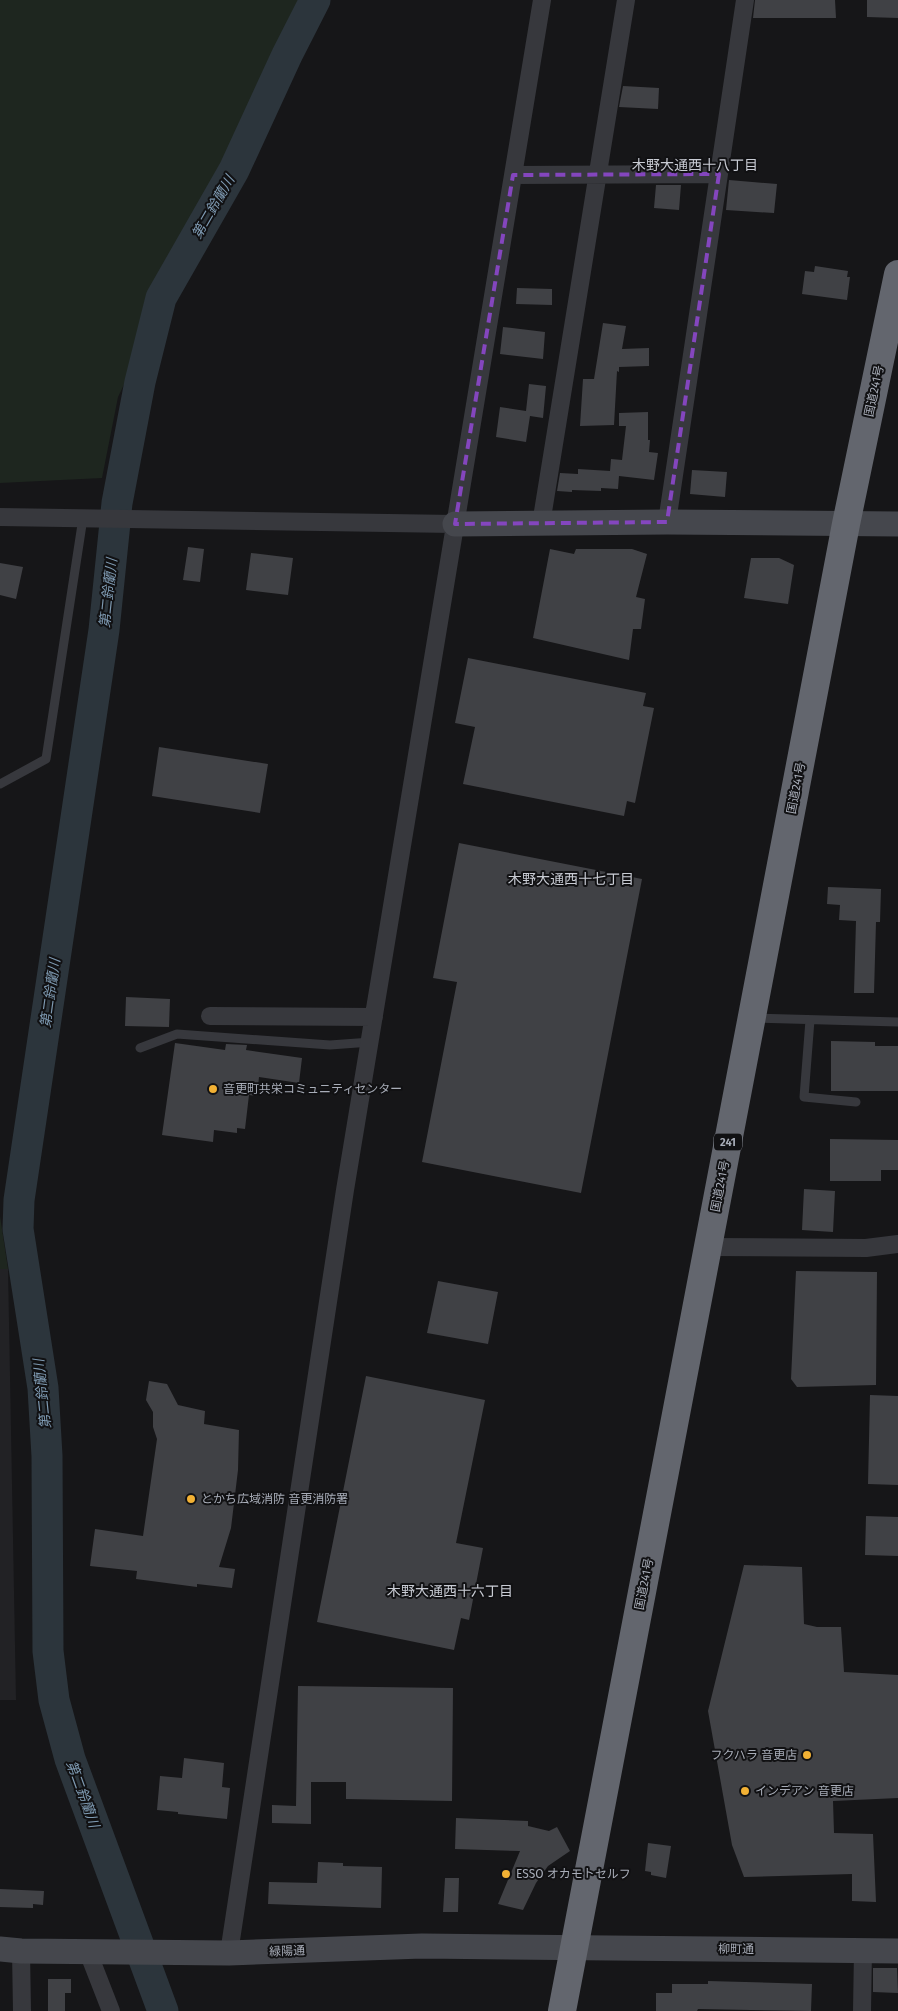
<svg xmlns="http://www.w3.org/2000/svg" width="898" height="2011" font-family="'Fira Sans','Noto Sans JP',sans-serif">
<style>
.built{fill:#222225}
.green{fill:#1e261f}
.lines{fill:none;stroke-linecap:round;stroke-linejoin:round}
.river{stroke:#2c353c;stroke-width:31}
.building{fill:#404145}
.lane{stroke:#37383d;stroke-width:9}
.street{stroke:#37383d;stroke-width:18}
.secondary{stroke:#45474d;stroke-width:25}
.highway{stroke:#63666e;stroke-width:28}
.marked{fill:none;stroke:#8446be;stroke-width:4;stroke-dasharray:10 6;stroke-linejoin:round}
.poi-dot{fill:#f2b134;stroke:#111113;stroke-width:2}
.labels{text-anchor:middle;stroke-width:4;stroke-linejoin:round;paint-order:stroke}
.shield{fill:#111113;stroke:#7b7e86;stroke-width:1}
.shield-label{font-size:11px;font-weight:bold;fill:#a8adb8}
.street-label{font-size:12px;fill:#a8adb8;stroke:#111113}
.poi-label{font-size:12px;fill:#a8adb8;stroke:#111113;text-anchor:start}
.neighbourhood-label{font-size:14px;fill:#c9ccd4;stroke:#111113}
.water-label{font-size:14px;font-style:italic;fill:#7f9bb3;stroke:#111113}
</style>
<rect width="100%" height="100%" fill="#161618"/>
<path class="built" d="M0 1269H8L16 1700H0Z"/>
<path class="green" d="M0 0H310L118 397 102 478 0 483Z
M0 1216 8 1269H0Z"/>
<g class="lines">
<path class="river" d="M163 2011 70 1759 54 1700 48 1651 47 1456 43 1388 18 1229 19 1200 104 630 117 503 140 382 161 298 234 170 287 55 315 0"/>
</g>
<path class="building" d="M755 0H835L836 18H753Z
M867 0H898V18L867 17Z
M623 86 659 88 658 109 619 107Z
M729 180 777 184 774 213 726 210Z
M656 185H681L679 210 654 208Z
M815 266 848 271 847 277H850L847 300 802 294 805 271 814 272Z
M517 288 552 289V305L516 304Z
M603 323 626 326 622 349 649 348V366L619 367V372L617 371 614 425 580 426 583 379H594Z
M503 327 545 332 543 359 500 354Z
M529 384 546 386 543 418 530 416 526 442 496 437 500 407 526 411Z
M648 412V440H650L649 452 658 453 654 480 619 476 618 489 601 488V491L572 490V492L557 491 560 473 578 474V469L610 471 611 459 622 460 626 426H619V413Z
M692 470 727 472 725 497 690 494Z
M188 547 204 549 200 582 183 580Z
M550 549 574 554 576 549H632L647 554 636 597 645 599 641 629H633L629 660 533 638Z
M251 553 293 558 288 595 246 590Z
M751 558H779L794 565 788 604 744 598Z
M0 563 23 567 16 599 0 595Z
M468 658 646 693 643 706 654 708 635 803 627 801 624 816 463 784 475 727 455 723Z
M159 747 268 764 260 813 152 796Z
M459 843 642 879 581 1193 422 1162 457 982 433 978Z
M828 887 881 889 880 922H876L874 993H854L856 921 839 920 840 905 827 904Z
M126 997 170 999 169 1027 125 1026Z
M831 1041 875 1042V1046H898V1091H831Z
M175 1043 225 1050 226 1044 247 1045 246 1050 302 1058 299 1083 259 1077 257 1096 249 1095 245 1129 237 1128V1133L214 1130 213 1142 162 1135Z
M830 1139 898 1140V1170H881V1181H830Z
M804 1189 835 1191 833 1232 802 1230Z
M796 1271 877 1272 876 1385 797 1387 791 1379Z
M438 1281 498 1292 488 1344 427 1333Z
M366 1376 485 1400 456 1543 483 1548 469 1620 461 1618 454 1650 317 1622Z
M149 1381 167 1384 178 1405 205 1411 204 1424 239 1430 238 1470 231 1528 219 1567 235 1569 232 1588 197 1584V1587L136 1579 137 1571 90 1566 95 1529 143 1536 157 1439 153 1427V1412L146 1400Z
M870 1395 898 1396V1485L868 1484Z
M866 1516 898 1517V1556L865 1555Z
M744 1565 802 1567 804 1624 817 1627H841L844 1672 898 1675V1798L833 1801 834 1833 873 1834 876 1902 852 1901V1874L744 1877 732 1845 708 1711Z
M298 1686 453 1688 452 1801 346 1799V1782H311V1824L272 1823V1805L296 1806Z
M184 1758 224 1763 222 1787 230 1788 227 1819 178 1814V1812L157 1810 160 1776 182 1778Z
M456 1818 528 1821V1826L549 1831 557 1827 570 1851 548 1866 536 1883 523 1910 498 1904 520 1851 455 1849Z
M648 1843 671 1846 666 1878 651 1875V1872L645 1871Z
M318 1862 343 1863V1866L382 1867 381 1908 268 1904 269 1882 317 1883Z
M445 1878H459L458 1912H443Z
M0 1889 44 1891 43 1905 33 1904V1908L0 1907Z
M873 1968H897L898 1993 873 1992Z
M48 1979H71V1993H65V2011H48Z
M708 1981 812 1984 811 2011 698 2009 697 2011H656V1993H672V1984H708Z"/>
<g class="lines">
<path class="lane" d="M0 784 46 759 83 518
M755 1018 898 1022
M810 1020 804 1097 856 1102
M140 1048 177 1034 330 1045 371 1042"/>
<path class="street" d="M513 175 719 174
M0 517 455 524
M667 522 745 0
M541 524 626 0
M210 1016 374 1017
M708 1247 866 1248 898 1244
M21 1951 22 2011
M88 1952 111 2011
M229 1953 345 1190 542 0
M862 2011 863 1951"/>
<path class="secondary" d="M455 524 667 522 898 524
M0 1949 21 1951 229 1953 422 1946 898 1951"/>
<path class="highway" d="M562 2011 846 524 898 274"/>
</g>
<path class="marked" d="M719 174 667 522 455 524 513 175Z"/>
<g class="poi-dot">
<circle cx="213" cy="1089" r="5"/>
<circle cx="191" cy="1499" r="5"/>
<circle cx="807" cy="1755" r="5"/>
<circle cx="745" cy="1791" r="5"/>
<circle cx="506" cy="1874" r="5"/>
</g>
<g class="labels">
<rect class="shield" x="714" y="1133.5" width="28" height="17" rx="4"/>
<g class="shield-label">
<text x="728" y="1146">241</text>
</g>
<g class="street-label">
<text transform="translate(874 391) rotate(-78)" y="4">国道241号</text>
<text transform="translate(796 788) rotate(-79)" y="4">国道241号</text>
<text transform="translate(720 1186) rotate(-79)" y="4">国道241号</text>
<text transform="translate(644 1584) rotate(-79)" y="4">国道241号</text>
<text transform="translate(736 1949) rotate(1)" y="4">柳町通</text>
<text transform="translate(287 1951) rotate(-2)" y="4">緑陽通</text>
</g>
<g class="poi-label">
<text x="223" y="1093">音更町共栄コミュニティセンター</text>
<text x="201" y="1503">とかち広域消防 音更消防署</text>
<text x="797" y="1759" text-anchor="end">フクハラ 音更店</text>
<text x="755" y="1795">インデアン 音更店</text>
<text x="516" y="1878">ESSO オカモトセルフ</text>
</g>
<g class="neighbourhood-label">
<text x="695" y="170">木野大通西十八丁目</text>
<text x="571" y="884">木野大通西十七丁目</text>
<text x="450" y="1596">木野大通西十六丁目</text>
</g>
<g class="water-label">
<text transform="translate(213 207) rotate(-60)" y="5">第二鈴蘭川</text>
<text transform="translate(108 593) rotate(-84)" y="5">第二鈴蘭川</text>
<text transform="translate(50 993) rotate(-82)" y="5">第二鈴蘭川</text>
<text transform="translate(42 1394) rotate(-96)" y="5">第二鈴蘭川</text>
<text transform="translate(83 1794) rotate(70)" y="5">第二鈴蘭川</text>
</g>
</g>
</svg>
